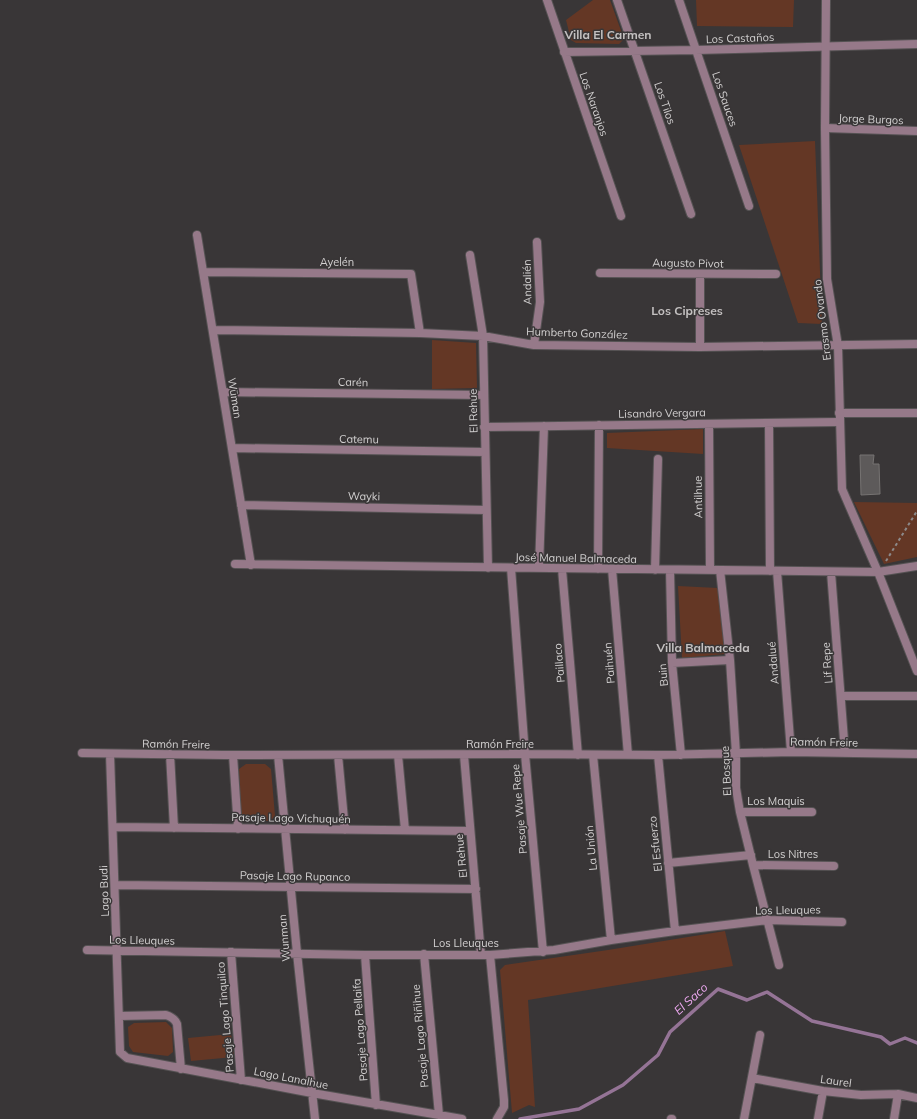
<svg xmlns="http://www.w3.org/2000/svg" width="917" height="1119" font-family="Mulish,sans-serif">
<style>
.green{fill:#643725}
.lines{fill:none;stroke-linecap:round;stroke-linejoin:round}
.stream{stroke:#957496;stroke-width:3.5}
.building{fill:#5d5a5a;stroke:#767372}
.minor-casing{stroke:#555253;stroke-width:10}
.tertiary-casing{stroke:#555253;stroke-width:10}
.path{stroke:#8d8a8b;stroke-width:2;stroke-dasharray:3 3;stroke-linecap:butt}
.minor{stroke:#967989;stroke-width:8}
.tertiary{stroke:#967989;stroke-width:8}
.labels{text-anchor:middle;stroke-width:3;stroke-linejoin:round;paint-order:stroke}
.street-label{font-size:11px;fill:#d3d1d1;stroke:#393637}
.neighbourhood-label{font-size:12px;font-weight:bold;fill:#c4c1c1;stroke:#393637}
.water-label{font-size:12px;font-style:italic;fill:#eda8f0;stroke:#393637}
</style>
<rect width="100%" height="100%" fill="#393637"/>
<path class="green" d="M593 0H610L624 39 619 44 576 43 571 40 566 20Z
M696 0H794L793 27 697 26Z
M815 141 822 324 798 323 739 145Z
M432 340 476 343 477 388 432 389Z
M703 429V454L607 448V433Z
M854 502 917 503V557L884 564Z
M678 586 718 588 725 654 682 658Z
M246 764H265L271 769 275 816 270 821H245L241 816 239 769Z
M725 931 733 966 528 1000 535 1107 529 1105 512 1113 500 970 505 965 608 950Z
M166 1022 172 1028 173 1052 168 1056 133 1052 129 1046 128 1027 134 1023Z
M231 1034 234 1057 191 1061 188 1038Z"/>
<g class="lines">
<path class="stream" d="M520 1119 579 1109 623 1085 658 1055 670 1032 718 989 747 1000 767 992 812 1021 881 1037 890 1044 905 1038 917 1043"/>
</g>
<path class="building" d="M860 455H874L873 464H879L880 494 861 495Z"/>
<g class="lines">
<defs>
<path id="minor" d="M547 0 621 216
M617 0 691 214
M679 0 749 206
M564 52 696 50 917 44
M825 128 917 131
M197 235 251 565
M470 255 483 336 488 568
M203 272 411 274 420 333
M600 273 776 274
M213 330 420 333 483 336 534 345 700 347 917 344
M534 345 540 302 537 242
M700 347V274
M223 392 484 395
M839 413H917
M769 423 770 571
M709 424 710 570
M484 427 839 422
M232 448 485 452
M241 505 486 510
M235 564 878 572 917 566
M511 568 525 754 543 952
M539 568 544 426
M562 569 578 755
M598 569 599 425
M612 569 628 755
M655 570 658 459
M670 570 672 663 681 755
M720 570 730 660 736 754V788L740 812 753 865 779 965
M777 571 791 752
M831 572 845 753
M672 663 730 660
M841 696H917
M82 753 223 755 525 754 658 755 791 752 917 754
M110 754 120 1052 127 1058 312 1093 462 1119
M170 754 174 828
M233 755 238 829
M278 755 297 953 315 1119
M338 755 345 830
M398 755 405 830
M464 755 481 955
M593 755 611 940
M658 755 675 931
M740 812H812
M113 827 469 831
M668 863 751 855
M753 865 834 866
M115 885 476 889
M87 950 365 955H490L554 950 611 940 675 931 767 920 842 922
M231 952 241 1080
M424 954 439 1115
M365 955 376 1105
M490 955 504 1100V1107L497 1119
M119 1016 166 1015C172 1017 175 1019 177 1024L181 1069
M752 1078 823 1091 861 1095 898 1094 917 1098
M671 1119H672
M744 1119 760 1035
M818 1119 823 1091
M894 1119 898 1094"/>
<path id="tertiary" d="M826 0 825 128 827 279 838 346 842 489 878 572 917 671"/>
</defs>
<use href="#minor" class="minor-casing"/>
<use href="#tertiary" class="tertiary-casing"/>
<path class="path" d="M886 561 917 511"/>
<use href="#minor" class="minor"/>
<use href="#tertiary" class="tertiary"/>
</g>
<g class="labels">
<g class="street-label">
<text transform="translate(740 38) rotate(-2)" y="4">Los Castaños</text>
<text transform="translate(725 99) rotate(71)" y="4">Los Sauces</text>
<text transform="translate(665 103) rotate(71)" y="4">Los Tilos</text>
<text transform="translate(594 104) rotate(71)" y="4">Los Naranjos</text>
<text transform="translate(871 119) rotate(2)" y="4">Jorge Burgos</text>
<text x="337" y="266">Ayelén</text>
<text transform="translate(688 263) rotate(1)" y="4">Augusto Pivot</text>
<text transform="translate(527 282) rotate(-91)" y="4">Andalién</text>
<text transform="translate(822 320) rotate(-97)" y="4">Erasmo Ovando</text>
<text transform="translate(577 333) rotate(2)" y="4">Humberto González</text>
<text transform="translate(353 382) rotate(1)" y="4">Carén</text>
<text transform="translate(235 398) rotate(81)" y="4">Wüman</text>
<text transform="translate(473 411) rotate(-91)" y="4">El Rehue</text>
<text transform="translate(662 413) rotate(-1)" y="4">Lisandro Vergara</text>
<text transform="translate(359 439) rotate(1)" y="4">Catemu</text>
<text transform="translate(364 496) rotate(1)" y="4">Wayki</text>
<text transform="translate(698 497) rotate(-91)" y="4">Antilhue</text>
<text transform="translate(576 558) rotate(1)" y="4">José Manuel Balmaceda</text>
<text transform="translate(559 663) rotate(-95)" y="4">Paillaco</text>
<text transform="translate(609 663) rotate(-95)" y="4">Paihuén</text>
<text transform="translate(773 663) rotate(-95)" y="4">Andalué</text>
<text transform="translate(827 663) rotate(-94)" y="4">Lif Repe</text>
<text transform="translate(663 675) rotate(-95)" y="4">Buin</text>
<text transform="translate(824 742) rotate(1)" y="4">Ramón Freire</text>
<text transform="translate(176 744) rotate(1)" y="4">Ramón Freire</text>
<text x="500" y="748">Ramón Freire</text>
<text transform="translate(726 771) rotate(-93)" y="4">El Bosque</text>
<text x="776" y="805">Los Maquis</text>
<text transform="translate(519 809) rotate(-95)" y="4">Pasaje Wue Repe</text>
<text transform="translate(291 818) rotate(1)" y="4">Pasaje Lago Vichuquén</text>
<text transform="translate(655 844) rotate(-96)" y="4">El Esfuerzo</text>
<text transform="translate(591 848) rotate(-95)" y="4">La Unión</text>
<text x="793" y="858">Los Nitres</text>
<text transform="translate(461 856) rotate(-96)" y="4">El Rehue</text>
<text transform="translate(295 876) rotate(1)" y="4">Pasaje Lago Rupanco</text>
<text transform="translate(104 891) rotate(-92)" y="4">Lago Budi</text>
<text transform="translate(788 910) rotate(-1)" y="4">Los Lleuques</text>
<text transform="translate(284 938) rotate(-95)" y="4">Wunman</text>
<text transform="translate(142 940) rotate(1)" y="4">Los Lleuques</text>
<text x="466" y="947">Los Lleuques</text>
<text transform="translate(225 1017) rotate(-95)" y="4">Pasaje Lago Tinquilco</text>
<text transform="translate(360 1030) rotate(-94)" y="4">Pasaje Lago Pellaifa</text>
<text transform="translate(420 1036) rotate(-95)" y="4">Pasaje Lago Riñihue</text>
<text transform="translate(291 1078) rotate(11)" y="4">Lago Lanalhue</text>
<text transform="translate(836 1081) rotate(8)" y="4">Laurel</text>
</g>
<g class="neighbourhood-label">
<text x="608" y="39">Villa El Carmen</text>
<text x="687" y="315">Los Cipreses</text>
<text x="703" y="652">Villa Balmaceda</text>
</g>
<g class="water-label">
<text transform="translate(691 999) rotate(-42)" y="4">El Saco</text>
</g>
</g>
</svg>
